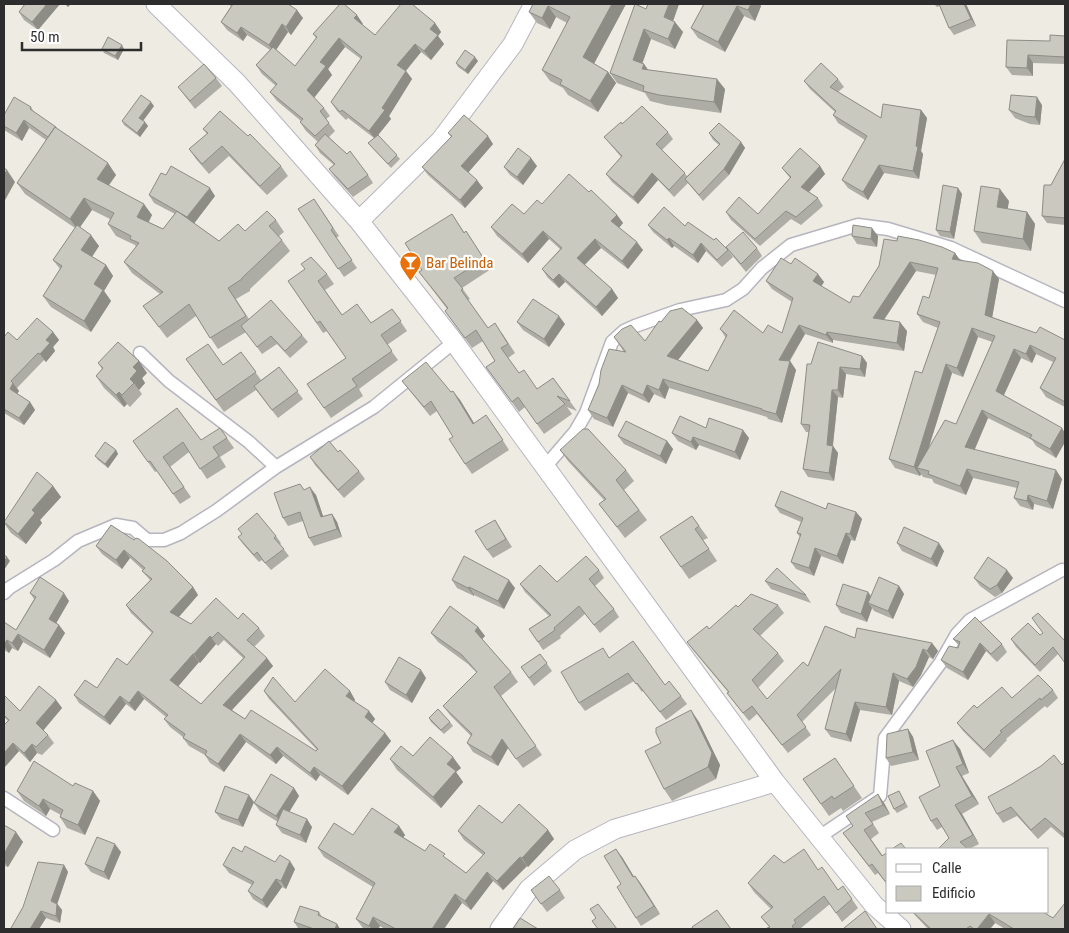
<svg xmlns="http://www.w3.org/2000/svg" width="1069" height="933" font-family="'Roboto Condensed',sans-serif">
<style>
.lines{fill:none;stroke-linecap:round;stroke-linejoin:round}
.street-casing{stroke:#b6b5bf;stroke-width:15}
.secondary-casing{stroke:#b6b5bf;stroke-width:21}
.street{stroke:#fff;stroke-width:12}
.secondary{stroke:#fff;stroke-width:19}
.wall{fill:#adada5;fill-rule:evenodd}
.shaded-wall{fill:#8d8d86}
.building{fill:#c9c9c0;stroke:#8d8d86;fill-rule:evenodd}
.labels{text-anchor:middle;stroke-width:4.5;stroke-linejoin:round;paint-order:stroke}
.food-label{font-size:15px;fill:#c56008;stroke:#fff;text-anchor:start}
</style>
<rect width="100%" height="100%" fill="#edebe2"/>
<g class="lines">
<defs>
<path id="street" d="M140 353 169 381 249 442 276 467
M545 467 575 432 586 413 612 342 624 331 635 326 680 310 726 300 743 289 762 268 791 245 858 225 888 229 951 248 1065 301
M4 593 9 588 54 560 78 541 116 525 133 528 147 540H164L181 533 216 511 276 467 374 407 454 342
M4 798 53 830
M819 837 880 796 885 738 941 662 957 634 970 620 1062 570"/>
<path id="secondary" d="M156 4 237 83 359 221 454 342 775 782 874 905 901 929
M359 221 441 140 513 44 534 4
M500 929 529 889 575 850 615 829 775 782"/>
</defs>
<use href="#street" class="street-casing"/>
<use href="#secondary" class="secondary-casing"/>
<use href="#street" class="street"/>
<use href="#secondary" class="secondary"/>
</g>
<path class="wall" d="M25 4H60L38 30 24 20 19 12Z
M228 4H288L303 18 291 35 288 32 276 50 295 66 316 38 313 34 363 24 362 25 375 35 435 23 441 32 438 36 444 44 431 60 421 52 406 71 412 79 389 116 391 119 378 135 400 159 391 168 368 143 374 138 348 118 346 120 337 111 331 102 361 59 345 47 328 69 332 75 314 98 324 108 330 116 326 119 335 131 329 137 368 175 373 183 353 197 335 177 329 169 334 165 320 153 315 145 318 142 306 131 300 122 301 121 277 101 270 92 276 86 262 74 256 65 270 50 247 35 243 41 227 30 221 22 231 6Z
M533 4H626L594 64 608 72 616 83 598 112 568 95 563 88 550 81 542 70 567 23 556 17 550 29 537 23 529 12Z
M648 4H679L673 21 683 32 675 49 651 39 642 63 644 64 648 70 725 89 721 113 666 105 650 101 645 93 617 83 610 73 646 9Z
M704 4 761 6 755 21 744 16 725 52 698 38 691 28Z
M934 4H966L976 26 954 35 949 28 940 6 937 7Z
M1065 36V64L1033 63V76L1012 75 1006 67 1050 41Z
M102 49H124L118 60 104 53Z
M478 61 468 74 458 67 456 63Z
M216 78 222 86 195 109 178 87Z
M838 79 844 87 838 92 881 118 921 110 927 118 921 151 923 154 919 179 884 173 868 200 848 188 842 180 865 140 838 123 833 115 835 112 810 89 804 81Z
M1042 105 1040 125 1030 124 1015 118 1009 110Z
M154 106 143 121 148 126 140 137 124 125 122 121Z
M31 107 34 112 116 175 108 185 152 215 149 222 163 229 175 214 154 203 149 195 166 175 215 196 194 223 219 241 276 220 284 232 279 236 290 251 250 289V291L236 299 249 319 302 335 308 342 290 358 277 344 262 354 246 332 218 349 196 316 167 338 143 306 160 294 132 273 124 262 136 247 135 245 116 236 108 224 110 219 92 210 80 227 99 246 92 257 106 265 113 276 104 291 111 301 91 332 51 307 43 296 60 269 53 260 75 228 25 194 17 183 46 140 29 128 22 141 4 130V115Z
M622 124 668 132 673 139 662 150 687 176 719 145 713 140 709 133 741 142 745 148 729 175 703 201 688 183 674 197 658 180 638 204 612 182 606 174 621 157 610 144 604 137Z
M203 129 281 166 288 176 267 195 229 156 209 174 196 159 189 149 207 134Z
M448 133 493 144 468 172 483 188 465 208 428 175 422 167 451 137Z
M1065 159V225L1047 223 1042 216 1051 185Z
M537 166 523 185 510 175 504 167Z
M820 166 825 174 809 192 818 198 823 206 801 225 791 219 760 246 731 220 726 212 758 214 790 178 782 168Z
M958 188 962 194 954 239 940 236 936 230Z
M589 192 617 215 623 223 619 228 643 250 628 269 601 248 585 265 612 289 618 298 602 316 565 282 559 288 548 278 542 269 560 249 549 239 528 263 497 236 491 227 524 214 542 204Z
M314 199 339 236 336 238 357 268 344 277 298 209Z
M1009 201 1007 209 1027 212 1035 224 1031 251 982 243 974 231Z
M452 214 464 232 466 231 491 269 462 288 470 299 468 300 488 328 502 333 515 353 508 358 519 373 537 389 553 378 577 411 567 407 572 414 544 434 525 407 519 412 486 367 495 361 483 341 472 348 445 311 447 309 419 272 422 270Z
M648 225 685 226 728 250 733 257 722 267 706 251 698 263 674 246 672 248 653 232Z
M852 236H878L877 247 857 244Z
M726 247 757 248 762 256 746 272 732 255Z
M955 253 960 260 999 279 992 317 1036 333 1065 340V407L1046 397 1040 388 1053 362 1036 354 1032 363 1021 358 1004 395 1065 433V442L1056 458 1036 446 1032 440 988 418 974 450 1062 479 1053 509 1034 504 1033 510 1020 506 1014 498 1017 488 973 478 966 495 934 483 932 479 923 477 921 474 920 476 895 468 889 459 922 373 938 328 923 322 917 314 929 298 936 275 916 271 884 320 907 331 904 351 833 340V343L805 334 790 361 796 370 782 423 768 419 767 417 669 388 665 399 654 394 649 403 628 393 613 427 594 419 588 410 599 384 624 352 614 337 645 341 661 322 697 320 703 328 678 360 708 371 726 338 720 329 763 333H782L792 302 772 289 766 281 791 264 824 282 821 286 850 303 859 297 879 266ZM978 337 992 342 956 424 929 447 952 373 963 377Z
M327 274 334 284 325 290 342 315 371 323 392 309 407 331 387 345 398 360 359 389 363 396 331 418 307 384 346 358 327 331 323 333 288 281Z
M517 322 565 324 549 347 523 330Z
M53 332 59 340 53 347 55 351 46 362 44 360 17 388 19 391 17 394 30 402 35 410 24 425 4 413V337L17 340Z
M241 352 261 380 279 367 303 399 278 418 256 390 224 412 186 359 223 365Z
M862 356 867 363 865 377 846 374 843 398 838 397 833 446 838 453 834 481 808 477 803 469 809 432H806L801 424 811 364Z
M98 363 147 373 142 378 145 383 139 390 142 394 130 407 127 404 124 407 104 388 96 376 102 369Z
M402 381 451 392 460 400 474 423 493 425 509 450 472 474 465 464 453 437 437 411 430 416Z
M706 428 749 438 740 460 699 445 696 450 678 441 672 433Z
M618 436 667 441 673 449 666 464 624 444Z
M227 438 234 448 220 457 226 467 207 479 189 452 170 467 191 497 180 504 157 471 155 472 133 441 201 440Z
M116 450 118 454 108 468 98 460 95 456Z
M560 450 626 470 634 481 624 490 647 520 625 538 599 504 604 500 568 461Z
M338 452 359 471 365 479 344 498 315 465 310 457Z
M53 486 61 497 40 520 42 523 26 544 11 533 4 523Z
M304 490 316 495 323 516 332 514 337 522 342 537 314 546 309 538 303 521 288 526 283 518Z
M775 506 856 512 862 519 855 541 851 540 843 564 821 556 814 576 796 569 791 562 800 537 797 533 801 522 780 513Z
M692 516 708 538 703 540 717 561 689 579 660 537Z
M495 520 512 547 493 558 487 550Z
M111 525 193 587 198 595 179 617 191 624 238 619 259 628 265 636 254 647 273 666 232 710 245 719 316 751 317 750 269 699 264 691 295 702 350 691 355 700 354 701 369 711 375 719 372 723 385 733 391 741 348 795 320 775 316 781 283 756 276 764 246 742 224 772 210 763 205 755 189 746 183 738V737L170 727 164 719 166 717 144 699 135 711 126 704 110 725 79 703 74 695 97 688 127 665 152 633 131 613 126 605 150 580 142 571 143 570 130 558 122 569 102 554 96 546ZM224 640 243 658 201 704 178 686 199 662 200 663 216 644 218 646Z
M276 536 281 543 280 544 289 556 271 570 262 560 259 562 243 544 238 537Z
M897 543 944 551 937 567 902 551Z
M599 570 604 578 595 586 614 609 619 617 600 633 585 614 560 636 561 638 543 650 529 629 549 616 525 592 520 584 557 582Z
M974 578H1013L1002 593 995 597 980 586Z
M452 580 515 588 504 609 474 595V596L457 588Z
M765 581 806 595 811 603 771 589Z
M899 586 904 594 893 619 874 611 872 608 867 622 841 613 836 605 871 596Z
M30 593 69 601 56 623 65 633 50 658 23 642 18 651 12 648 9 653 4 650V622L16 630 34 599Z
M778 605 784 613 760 636 778 653 784 661 758 688 767 699 808 666 855 638 932 643 938 651 933 659 929 657 921 675 913 687 899 681 892 715 860 710 851 742 831 737 825 729 836 688 802 722 811 735 788 753 757 714 749 721 733 701 727 693 728 692 693 650 687 642 709 629 738 607Z
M478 627 485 636 482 639 511 672 518 682 501 696 542 755 523 768 508 748 498 766 473 752 467 743 471 736 450 715 443 706 477 673 468 664 438 642 431 633Z
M1040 635 1065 641 1058 654 1040 672 1016 647 1011 639Z
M953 639 1002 644 1007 652 997 662 986 651 968 680 947 668 941 660 958 648 959 646Z
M540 654 552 671 534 686 521 667Z
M609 658 665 685 681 696 687 704 666 720 643 691 642 692 634 681 585 711 579 703Z
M426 678 412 703 390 690 385 682Z
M1053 690 1058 698 1047 708 1045 706 1006 739 1007 740 990 758 963 731 957 723 977 708 1012 698Z
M4 695 20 711 56 700 62 708 43 730 48 735 54 743 42 755 37 753 30 762 19 751 4 768V725L8 721 4 717Z
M429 718 450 722 453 726 444 734 431 722Z
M699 722 720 765 716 779 672 801 664 789 661 743Z
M908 729 913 737 919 760 891 766 886 758Z
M960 749 969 773 962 776 979 804 962 814 979 844 969 849H938L949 838 942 827 937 830 931 821 940 786Z
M413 756 461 768 456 772 463 782 441 808 397 770 390 759Z
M835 758 862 798 843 811 841 808 829 816 803 779Z
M1065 762V839L1051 827 1038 839 1017 816 1003 823 997 814Z
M73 786 93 791 100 801 85 835 67 828 60 817 61 815 50 809 46 816 24 801 17 791Z
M294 788 299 796 289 812 312 827 306 843 282 833 276 825 278 822 260 811 254 803Z
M899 791 908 807 897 813 894 809Z
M254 802 243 827 221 819 215 812Z
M884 803 890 814 872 822 879 833 871 839 883 856 888 852V886L878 873 875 875 843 833 853 826 846 816Z
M502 823 548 830 554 839 528 867 527 866 503 890 493 881 471 910 462 903 444 929H385L380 926 378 929H365L363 928 356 919 373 887 324 857 318 848 353 835 399 826 405 835 403 837 425 851 449 860 466 873 483 855 464 840 458 831Z
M4 825 23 842 8 867 5 866 4 869Z
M121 852 109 880 91 872 85 864Z
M622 857 634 877 635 876 641 884 660 914 641 926 636 918 621 884Z
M275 862 295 869 286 889 282 887 267 908 253 899 248 891 252 885 229 873 223 865Z
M784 863 818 870 838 890 843 886 858 908 842 922 830 904 801 928V929H765L769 927 761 917 771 909 754 892 748 883Z
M64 865 68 872 57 903 62 910 60 923 46 918 39 929H11V928Z
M531 890H560L565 898 547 912Z
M319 912 322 917 337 924 340 929H302L298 928 294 922Z
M912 912H1043L1065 929H1005L995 923 990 929H928Z"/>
<path class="shaded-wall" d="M47 4H60L38 30 32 22Z
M65 4H71L68 7Z
M612 4H626L591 69 583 57Z
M669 4H679L671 27 664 17Z
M751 4H760L761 6 755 21 748 10Z
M964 4H966L976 26 971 19Z
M548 6 556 17 550 29 542 18Z
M737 6 744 16 725 52 718 42Z
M297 10 303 18 291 35 286 27Z
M357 15 363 24 360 27 354 18Z
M675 22 683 32 675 49 668 39Z
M435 23 441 32 438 36 444 44 431 60 424 51 430 29Z
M282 24 288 32 274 53 269 45Z
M241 27 247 35 243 41 237 33Z
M644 29 651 39 640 70 633 60Z
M339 38 345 47 328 69 332 75 313 99 307 90 320 62Z
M415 44 421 52 403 74 397 65Z
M122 45 124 49 118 60 115 56Z
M1028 55 1033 63V76L1027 68Z
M475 57 478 61 468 74 465 70Z
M644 64 651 74 642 69Z
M406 71 412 79 389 116 391 119 375 139 369 131 382 108Z
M608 72 616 83 598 112 590 101Z
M717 79 725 89 721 113 714 102Z
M1037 97 1042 105 1040 125 1035 117Z
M151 102 154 106 142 122 139 118Z
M921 110 927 118 921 151 923 154 919 179 913 171 916 146Z
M24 120 29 128 22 141 16 133Z
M145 122 148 126 140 137 137 133Z
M488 136 493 144 467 174 461 166Z
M741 142 745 148 729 175 724 169Z
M531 158 537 166 523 185 517 177Z
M108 163 116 175 105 191 97 179Z
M879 165 884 173 868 200 863 192Z
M820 166 825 174 806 195 801 187Z
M7 170 15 182 4 202V175Z
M652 173 658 180 638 204 633 197Z
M477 180 483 188 465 208 460 200Z
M210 188 215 196 193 225 187 217Z
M958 188 962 194 954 239 950 232Z
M1000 189 1009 201 1006 219 997 207Z
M84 198 92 210 78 230 70 219Z
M144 204 152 215 145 228 137 217Z
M1027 212 1035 224 1031 251 1023 239Z
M617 215 623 223 617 230 611 221Z
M872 228 878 236 877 247 871 239Z
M543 231 549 239 528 263 522 254Z
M91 235 99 246 89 261 81 250Z
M669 238 674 246 672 248 667 240Z
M595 239 601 248 583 266 577 258Z
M637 242 643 250 628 269 622 261Z
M701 243 706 251 698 263 693 255Z
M955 253 961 262 952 259Z
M910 262 916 271 879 327 873 318Z
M106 265 113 276 104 291 111 301 91 332 84 321 94 284Z
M993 271 999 279 991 324 985 315Z
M559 274 565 282 559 288 553 280Z
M818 274 824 282 819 290 813 281Z
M612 289 618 298 602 316 596 307Z
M559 316 565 324 549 347 544 339Z
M697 320 703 328 674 365 667 356Z
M900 322 907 331 904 351 897 343Z
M799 325 805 334 785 368 779 360Z
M972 328 978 337 963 377 957 368Z
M53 332 59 340 53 347 55 351 46 362 40 354 46 340Z
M827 332 833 340V343L826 335Z
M1030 345 1036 354 1032 363 1026 354Z
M1014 349 1021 358 1002 399 996 391Z
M862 356 867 363 865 377 860 369Z
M139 361 147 373 142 378 145 383 139 390 134 383 130 379 133 367Z
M790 361 796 370 782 423 776 414Z
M946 364 952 373 922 469 917 468 921 474 920 476 914 467Z
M840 367 846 374 843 398 838 390Z
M663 379 669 388 665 399 659 390Z
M13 383 19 391 15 397 10 389Z
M622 385 628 393 613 427 607 418Z
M647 385 654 394 649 403 643 395Z
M832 390 838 397 832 452 827 445Z
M453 391 460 400 480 433 473 424Z
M119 392 127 404 124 407 116 395Z
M30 402 35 410 24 425 19 418Z
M982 410 988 418 972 456 965 447Z
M1062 428 1065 433V442L1056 458 1050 449Z
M743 430 749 438 740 460 735 452Z
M693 437 699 445 696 450 691 442Z
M667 441 673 449 666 464 660 456Z
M833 446 838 453 834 481 829 473Z
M116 450 118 454 108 468 105 464Z
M967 469 973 478 966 495 960 486Z
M1056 470 1062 479 1053 509 1047 501Z
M53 486 61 497 40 520 42 523 26 544 18 534 32 510Z
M310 487 316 495 326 525 321 517Z
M1028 495 1034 504 1033 510 1027 501Z
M856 512 862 519 855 541 850 534Z
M332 514 337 522 342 537 337 529Z
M846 533 851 540 843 564 837 556Z
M939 543 944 551 937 567 931 559Z
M815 548 821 556 814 576 809 568Z
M124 550 130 558 122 569 116 560Z
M7 557 10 561 4 570V562Z
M1007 570 1013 578 1002 593 997 585Z
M509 580 515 588 504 609 498 601Z
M899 586 904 594 893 619 888 611Z
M193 587 198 595 176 620 170 612Z
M469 587 474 595V596L468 588Z
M868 592 874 600 868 603 872 608 867 622 861 614Z
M64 593 69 601 54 627 49 619Z
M59 625 65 633 50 658 44 650Z
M478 627 485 636 481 640 475 631Z
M18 634 23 642 18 651 12 643Z
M210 636 216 644 200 663 194 654Z
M7 640 12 648 9 653 4 646V644Z
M932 643 938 651 933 659 927 651Z
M980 643 986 651 968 680 963 672Z
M923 649 929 657 921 675 913 687 907 679Z
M193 654 199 662 176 689 170 680Z
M267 658 273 666 229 713 223 705Z
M421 670 426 678 412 703 406 695Z
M893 673 899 681 892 715 886 707Z
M138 691 144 699 135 711 129 703Z
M350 691 355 700 352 704 346 696Z
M120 696 126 704 110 725 104 717Z
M56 700 62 708 42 732 36 723Z
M855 702 860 710 851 742 846 734Z
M691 710 699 722 720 765 716 779 708 767Z
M369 711 375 719 371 725 365 717Z
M908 729 913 737 919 760 913 752Z
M385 733 391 741 348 795 342 786Z
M240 734 246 742 224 772 218 764Z
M502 739 508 748 498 766 491 757Z
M953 740 960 749 969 773 963 764Z
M13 743 19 751 4 768V753Z
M32 744 37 753 30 762 24 753Z
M277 747 283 756 276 764 270 755Z
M453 757 461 768 456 772 463 782 441 808 433 797 447 764Z
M314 767 320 775 316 781 310 773Z
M956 767 962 776 979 804 972 796Z
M294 788 299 796 282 824 276 816Z
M93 791 100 801 85 835 78 825Z
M878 794 884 803 890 814 883 805Z
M249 795 254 802 243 827 238 820Z
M43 799 50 809 46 816 39 806Z
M955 805 962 814 979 844 973 835Z
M307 819 312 827 306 843 300 835Z
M399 826 405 835 401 841 394 832Z
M548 830 554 839 528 867 522 858Z
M16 832 23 842 8 867 4 861V854Z
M115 844 121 852 109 880 104 872Z
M616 849 622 857 639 885 633 877Z
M520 857 527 866 503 890 497 881Z
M290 861 295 869 286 889 281 881Z
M64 865 68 872 56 908 51 901Z
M487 872 493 881 471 910 465 901Z
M635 876 641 884 660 914 654 906Z
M276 879 282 887 267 908 262 900Z
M455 894 462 903 444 929H432Z
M57 904 62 910 60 923 56 916Z
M41 911 46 918 39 929H30Z
M989 914 995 923 990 929H977Z
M373 917 380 926 378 929H372L369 926Z
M337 924 340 929H335Z"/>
<path class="building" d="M25 4H47L32 22 19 12Z
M233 4H288L297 10 286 27 282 24 269 45 241 27 237 33 221 22Z
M340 4H344L357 15 354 18 375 35 401 4H412L435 23 430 29 438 35 424 51 415 44 397 65 406 71 382 108 385 110 369 131 342 110 340 112 331 102 362 57 339 38 320 62 326 66 307 90 324 108 320 111 329 123 315 136 300 122 303 119 270 92 277 84 256 65 273 47 295 66 317 37 313 34Z
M533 4H612L583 57 608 72 590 101 560 84 562 80 542 70 570 17 548 6 542 18 529 12Z
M635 4 646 9 648 4H669L664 17 675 22 668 39 644 29 633 60 644 64 642 69 717 79 714 102 659 95 643 91 644 86 610 73Z
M704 4H751L748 10 737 6 718 42 691 28Z
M939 4H964L971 19 949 28Z
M1050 35 1065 36V57L1028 55 1027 68 1006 67 1007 40 1050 41Z
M108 37 122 45 115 56 102 49Z
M465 50 475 57 465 70 456 63Z
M821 63 838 79 830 87 881 118 883 104 921 110 916 146 918 147 913 171 879 165 863 192 842 180 867 136 833 115 836 111 804 81Z
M204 64 216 78 190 101 178 87Z
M141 95 151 102 139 118 145 122 137 133 122 121Z
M1011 95 1037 97 1035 117 1024 116 1009 110Z
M14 97 31 107 30 109 56 127V128L55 127 48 137 24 120 16 133 4 126V115Z
M642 106 668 132 656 144 685 173 669 190 652 173 633 197 606 174 622 156 604 137 621 122 622 124Z
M220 111 248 136 250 134 281 166 260 186 222 146 202 164 189 149 208 133 203 129Z
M464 115 488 136 461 166 477 180 460 200 422 167 452 136 448 133Z
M719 123 741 142 724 169 699 195 685 179 720 144 709 133Z
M55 127 108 163 97 179 144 204 137 217 163 229 177 211 219 241 238 224 245 231 267 211 276 220 269 226 282 240 242 278V279L228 288 246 316 210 338 189 304 159 327 143 306 163 292 124 262 139 243 130 239 131 236 108 224 114 213 84 198 70 219 17 183Z
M325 134 347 154 350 151 368 175 348 189 329 169 335 164 315 145Z
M378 135 397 155 388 164 368 143Z
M518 148 531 158 517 177 504 167Z
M800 148 820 166 801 187 818 198 796 217 786 211 755 239 726 212 739 197 758 214 791 177 782 168Z
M1065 159V218L1042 216 1044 185H1051Z
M171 166 210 188 187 217 149 195 161 173 166 175Z
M4 168 7 170 4 175Z
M569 174 589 192 591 190 617 215 611 221 637 242 622 261 595 239 577 258 612 289 596 307 559 274 553 280 542 269 562 248 543 231 522 254 491 227 512 204 524 214 537 200 542 204Z
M943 185 958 188 950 232 936 230Z
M981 186 1000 189 997 207 1027 212 1023 239 974 231Z
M314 199 333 228 331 230 352 260 338 269 298 209Z
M664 207 685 226 688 222 714 240 716 238 728 250 717 260 701 243 693 255 669 238 667 240 648 225Z
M452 214 464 233 466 231 484 259 454 278 463 289 461 290 488 328 495 323 508 344 501 348 519 373 524 370 537 389 553 378 570 401 557 396 565 404 537 424 518 397 512 402 486 367 495 361 476 330 465 338 445 311 448 308 419 272 422 270 405 243Z
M77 225 91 235 81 250 106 265 94 284 103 290 84 321 43 296 62 266 53 260Z
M853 225 872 228 871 239 852 236Z
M743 232 757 248 741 264 726 247Z
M898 236 919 240 942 247 955 253 952 259 978 263 993 271 985 315 1036 333 1040 327 1065 340V402L1040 388 1056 358 1030 345 1026 354 1014 349 996 391 1062 428 1050 449 1030 438 1032 435 982 410 965 447 1056 470 1047 501 1028 495 1027 501 1014 498 1019 482 967 469 960 486 928 474 929 471 917 468 945 420 956 424 995 336 972 328 957 368 946 364 914 467 889 459 915 371 922 373 940 322 917 314 923 296 929 298 938 268 910 262 873 318 900 322 897 343 827 332 826 335 799 325 779 360 790 361 776 414 762 410V409L663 379 659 390 647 385 643 395 622 385 607 418 588 410 599 384 601 370 609 349 626 352 614 337 622 329 631 325 645 341 659 321 661 322 670 311 682 308 697 320 667 356 708 371 727 335 720 329 734 310 763 333 768 325 782 333 793 298 766 281 781 258 791 264 795 258 818 274 813 281 850 303 853 296 859 297 879 266 884 239 897 241Z
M311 257 327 274 318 281 342 315 357 304 371 323 392 309 401 321 381 335 392 351 352 379 357 386 324 408 307 384 346 358 320 321 317 323 288 281 305 269 301 264Z
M533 299 559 316 544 339 517 322Z
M271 300 302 335 285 351 271 336 257 347 241 326Z
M37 318 53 332 46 340 50 343 40 354 38 353 11 381 13 383 10 389 30 402 19 418 4 409V337L8 332 17 340Z
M118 342 139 361 133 367 137 371 130 379 134 383 122 395 119 392 116 395 96 376 103 368 98 363Z
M818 342 862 356 860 369 840 367 838 390H832L827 445 833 446 829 473 803 469 810 425 801 424 807 364H811Z
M208 344 223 365 241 352 256 372 216 400 186 359Z
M426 362 451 392 453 391 473 424 486 415 503 440 465 464 449 439 453 437 431 401 424 407 402 381Z
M279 367 298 391 272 410 254 386Z
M177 408 201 440 220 428 227 438 213 447 219 456 200 469 183 442 163 457 184 487 173 494 150 461 148 462 133 441Z
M680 416 706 428 709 418 743 430 735 452 693 437 691 442 672 433Z
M626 421 667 441 660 456 618 436Z
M583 429H588L626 470 616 480 639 510 617 527 599 504 606 499 560 450Z
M329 441 338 452 340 450 359 471 338 490 310 457Z
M105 442 116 450 105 464 95 456Z
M37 472 53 486 32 510 35 513 18 534 4 522Z
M300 484 304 490 310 487 321 517 332 514 337 529 309 538 300 512 283 518 274 493Z
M781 491 826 509 828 503 856 512 850 534 846 533 837 556 815 548 809 568 791 562 801 534 797 533 803 518 775 506Z
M257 513 276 536 274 538 284 549 265 563 257 552 254 555 238 537 242 534 238 529Z
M692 516 699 526 695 529 709 549 681 567 660 537Z
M495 520 506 539 487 550 475 531Z
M111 525 134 540 136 538 139 539 167 561 193 587 170 612 191 624 216 598 238 619 243 613 259 628 247 640 267 658 223 705 245 719 251 710 316 751 318 749 264 691 273 677 295 702 325 669 350 691 346 696 369 711 365 717 385 733 342 786 314 767 310 773 277 747 270 755 240 734 218 764 205 755 207 751 183 738 185 734 164 719 168 715 138 691 129 703 120 696 104 717 74 695 85 680 97 688 117 658 127 665 153 632 126 605 152 579 142 571 145 568 124 550 116 560 96 546ZM218 632 245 657 201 704 170 680 193 654H194L210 636 212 638Z
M904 527 939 543 931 559 897 543Z
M4 555 7 557 4 562Z
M464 556 509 580 498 601 469 587 468 588 452 580Z
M586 556 599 570 589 579 614 609 594 625 579 606 554 628 555 630 538 642 529 629 551 615 520 584 540 565 557 582Z
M988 557 1007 570 997 585 990 589 974 578Z
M777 568 806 595 765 581Z
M40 577 64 593 49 619 59 625 44 650 18 634 12 643 7 640 4 644V622L16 630 36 597 30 593Z
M879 577 899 586 888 611 868 603Z
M843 584 868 592 861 614 836 605Z
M751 594 778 605 753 629 778 653 752 680 767 699 803 662 808 666 825 626 855 638 857 628 932 643 927 651 923 649 916 667 907 679 893 673 886 707 855 702 846 734 825 729 841 669 797 715 806 727 782 745 752 706 743 713 727 693 729 692 687 642 707 626 709 629 736 605 738 607Z
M450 606 478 627 475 631 511 672 494 687 536 746 516 759 502 739 491 757 467 743 472 734 443 706 477 672 462 655 431 633Z
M1038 613 1065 641V663L1053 647 1035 665 1011 639 1028 623 1040 635 1043 633 1032 618Z
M975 617 1002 644 991 654 980 643 963 672 941 660 949 646 958 648 960 642 953 639Z
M633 641 665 685 669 681 681 696 660 712 637 683 636 684 628 673 579 703 561 672 603 648 609 658Z
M540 654 547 663 529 678 521 667Z
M399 657 421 670 406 695 385 682Z
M1038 675 1053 690 1041 700 1040 698 1000 731 1002 732 984 750 957 723 974 705 977 708 1002 687 1012 698Z
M39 686 56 700 36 723 48 735 36 747 32 744 24 753 13 743 4 753V725L9 720 4 715V695L20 711Z
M438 709 450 722 441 730 429 718Z
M691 710 712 753 708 767 664 789 645 751 661 743 656 733V728Z
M908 729 913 752 886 758 887 734Z
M430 737 453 757 447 764 456 771 433 797 390 759 401 746 413 756Z
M953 740 963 764 956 767 972 796 955 805 973 835 960 842 968 849H938L949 838 937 818 931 821 919 797 940 786 926 751Z
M1054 755 1062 765 1065 762V835L1045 818 1031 830 1011 807 997 814 988 797 1012 784 1041 766Z
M835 758 854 786 834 799 832 796 821 804 803 779Z
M34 761 73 786 75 783 93 791 78 825 60 817 63 810 43 799 39 806 17 791Z
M271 774 294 788 276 816 254 803Z
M225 786 249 795 238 820 215 812Z
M899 791 905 803 894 809 888 796Z
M878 794 883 805 865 813 873 824 864 830 882 856 888 852V882L886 880 885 881 872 864 869 866 843 833 853 826 846 816Z
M519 804 548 830 522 858 520 857 497 881 487 872 465 901 455 894 432 929H396L373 917 369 926 356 919 375 883 318 848 334 823 353 835 372 808 399 826 394 832 425 851 430 844 445 854 443 856 466 873 485 853 458 831 479 805 502 823Z
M283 809 307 819 300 835 276 825Z
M4 825 16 832 4 854Z
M97 837 115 844 104 872 85 864Z
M901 843 906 849H892Z
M245 846 275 862 280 855 290 861 281 881 276 879 262 900 248 891 254 882 223 865 233 847 242 852Z
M616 849 633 877 635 876 654 906 636 918 617 887 621 884 604 856Z
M804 849 818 870 822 867 838 890 843 886 852 899 836 913 824 896 794 920 796 923 792 926 794 929H765L770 927 761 917 773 907 748 883 774 855 784 863Z
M38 862 64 865 51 901 57 904 56 916 41 911 30 929H12L11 928 23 907Z
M549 876 560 890 541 904 531 890Z
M1065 903V929H1014L989 914 977 929H974L970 926 966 929H931L913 912H1043L1053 918Z
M598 904 617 929H598L592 921 596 918 590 909Z
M300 906 319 912 318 915 337 924 335 929H314L294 922Z
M717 910 731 929H693L692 927Z
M865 911 877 929H845L844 928Z
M520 918 538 929H513Z"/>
<defs>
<symbol id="bar-pin" viewBox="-11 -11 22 30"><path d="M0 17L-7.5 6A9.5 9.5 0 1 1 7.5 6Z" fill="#e8710a" stroke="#fff"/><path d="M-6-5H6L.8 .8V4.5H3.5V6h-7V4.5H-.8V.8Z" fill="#fff"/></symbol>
</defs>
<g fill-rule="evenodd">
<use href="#bar-pin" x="398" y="250" width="25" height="34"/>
</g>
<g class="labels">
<g class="food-label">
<text x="426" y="268">Bar Belinda</text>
</g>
</g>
<rect width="1069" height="933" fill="none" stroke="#2d2d2d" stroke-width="10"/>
<rect x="886" y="848" width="162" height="65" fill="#ffffff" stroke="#ababab"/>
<rect x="896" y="864" width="25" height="8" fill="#ffffff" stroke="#ababab"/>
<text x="932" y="873" font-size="15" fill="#2d2d2d">Calle</text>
<rect x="896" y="886" width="25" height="15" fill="#c9c9c0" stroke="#ababab"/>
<text x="932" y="898" font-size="15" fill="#2d2d2d">Edificio</text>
<path d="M22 42v8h119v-8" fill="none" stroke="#2d2d2d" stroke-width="2.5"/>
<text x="30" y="42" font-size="15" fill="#2d2d2d" stroke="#ffffff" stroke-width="4" paint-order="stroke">50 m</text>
</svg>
